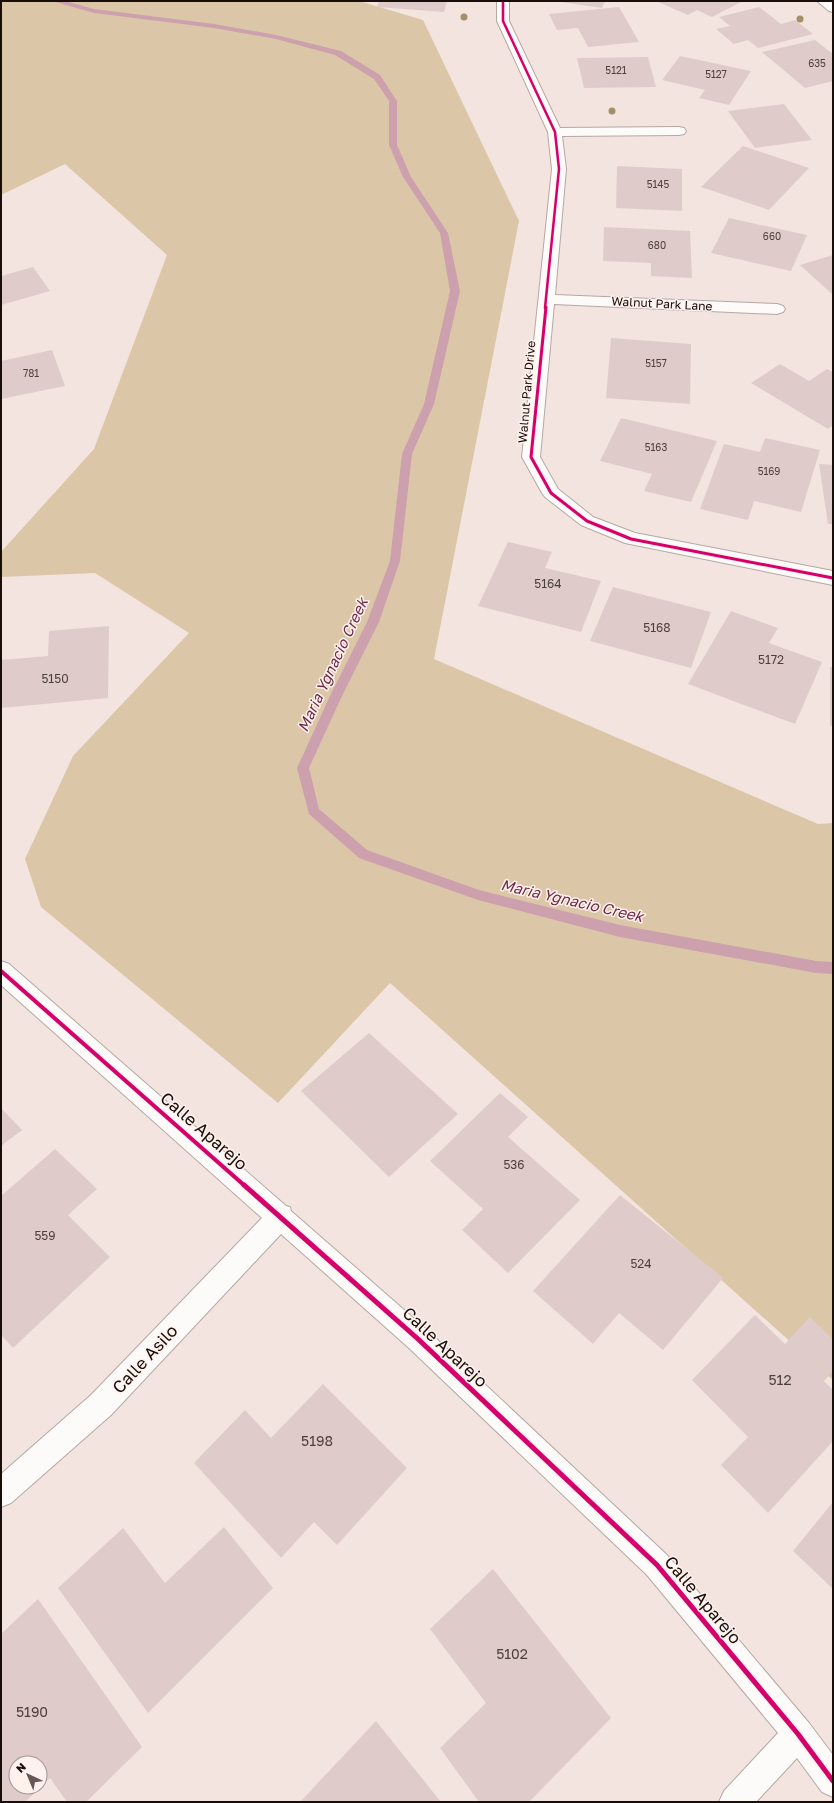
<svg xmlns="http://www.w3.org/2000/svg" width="834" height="1803" font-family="'Golos Text',sans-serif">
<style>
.forest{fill:#dbc7a7}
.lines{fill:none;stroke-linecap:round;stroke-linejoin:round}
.stream{fill:#cda0ad;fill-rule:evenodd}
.building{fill:#dfccca;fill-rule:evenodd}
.minor-casing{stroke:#b4a8a4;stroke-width:2}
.minor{fill:#fdfbfa;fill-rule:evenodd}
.cycleway-far3-casing{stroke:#fff1ec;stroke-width:4}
.cycleway-far2-casing{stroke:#fff1ec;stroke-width:5}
.cycleway-far1-casing{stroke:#fff1ec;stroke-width:6}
.cycleway-casing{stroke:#fff1ec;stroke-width:8}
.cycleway-far3{stroke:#d6006c;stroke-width:2.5}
.cycleway-far2{stroke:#d6006c;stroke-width:3}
.cycleway-far1{stroke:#d6006c;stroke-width:4}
.cycleway{stroke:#d6006c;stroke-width:5}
.tree{fill:#a48f68}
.labels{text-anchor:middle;stroke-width:3;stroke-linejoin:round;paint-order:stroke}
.far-number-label{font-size:10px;fill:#4d403c}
.far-street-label{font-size:12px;fill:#180d09;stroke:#fff1ec}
.number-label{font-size:12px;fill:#4d403c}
.near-number-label{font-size:14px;fill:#4d403c}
.water-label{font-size:15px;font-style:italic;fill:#6f2948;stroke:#fff1ec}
.near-street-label{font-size:17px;fill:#180d09;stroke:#fff1ec}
</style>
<rect width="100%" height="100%" fill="#f3e4df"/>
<path class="forest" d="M1 1H359L423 20 519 221 434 659 818 824 833 823V1380L390 983 278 1103 41 907 25 859 73 756 189 633 95 573 1 577V552L94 449 167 255 65 164 1 195Z"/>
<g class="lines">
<path class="stream" d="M52 1H65L94 9 214 24 276 35 341 51 380 75 397 101V145L411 177 448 233 460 291 434 404 412 454 400 561 379 622 341 698 309 768 319 809 367 850 479 890 620 925 816 961 833 962V974L816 973 620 937 478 900 359 858 309 814 297 768 329 698 367 622 390 561 402 454 424 404 450 291 440 233 403 177 389 145V101L374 79 335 55 276 39 214 28 94 13Z"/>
</g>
<path class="building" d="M379 1H447L444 12 377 7Z
M554 1H605L602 8Z
M656 1H743L712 17 697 10 688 15Z
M619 7 639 42 588 47 578 28 557 30 549 14Z
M759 7 781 24 795 20 813 34 758 48 748 40 734 44 716 29 730 26 719 17Z
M815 40 833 54V81L805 88 762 52Z
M680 56 751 71 729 105 699 98 705 90 662 80Z
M648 57 656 87 584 88 577 58Z
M784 104 812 140 755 148 728 111Z
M743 146 809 168 769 210 701 187Z
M617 166 682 169V211L616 208Z
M729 218 807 235 791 271 711 253Z
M604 227 690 231 692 278 651 276V263L603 261Z
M833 255V295L800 265Z
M33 267 50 291 1 305V276Z
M611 338 691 344 690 404 606 398Z
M52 350 65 386 1 399V361Z
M780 364 809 381 827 369 833 372V425L828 429 751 383Z
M621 418 717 441 691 502 644 491 652 474 600 461Z
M765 438 820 450 801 512 754 501 748 520 700 509 724 444 760 452Z
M819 464 833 465V524H828Z
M508 542 552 552 545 568 601 581 581 632 478 606Z
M613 587 711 612 691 668 590 641Z
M731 611 778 628 769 643 822 662 795 724 688 684Z
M109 626 108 698 1 708V660L48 656 49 631Z
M830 667H833V726H830Z
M369 1033 458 1114 389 1177 301 1091Z
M500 1093 528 1117 508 1137 580 1200 508 1273 462 1230 483 1209 430 1161Z
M1 1108 22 1130 1 1146Z
M55 1149 97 1189 68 1215 110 1257 13 1348 1 1335V1196Z
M620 1195 723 1278 663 1350 619 1313 593 1344 533 1291Z
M755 1315 785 1344 810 1317 833 1339V1371L824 1381 833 1390V1441L768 1513 721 1465 748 1437 692 1380Z
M323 1384 407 1468 337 1545 314 1522 281 1558 194 1463 245 1410 271 1438Z
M833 1502V1589L793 1551Z
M224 1527 273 1588 148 1713 58 1588 123 1528 165 1583Z
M493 1569 611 1718 529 1802H479L440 1748 486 1703 430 1629Z
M38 1599 142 1747 86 1802H67L50 1778 25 1802H1V1634ZM16 1763H40V1787H16Z
M376 1721 441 1802H300Z"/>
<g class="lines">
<defs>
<path id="minor" d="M497 1H509V21L560 128 679 127 684 128 686 131 684 134 679 135 562 136 566 169 555 295 777 304 783 306 785 309 783 312 777 314 554 304 540 457 558 489 593 517 635 533 833 571V585L625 543 581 525 545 497 542 493 522 457 552 169 548 132 497 21Z
M817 1H831L833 2V12L829 11Z
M1 961 9 964 286 1206 290 1207 291 1211 427 1330 667 1555 809 1723 833 1755V1797L822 1792 797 1758 756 1802H719L724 1791 778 1733 647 1575 409 1348 281 1234 111 1415 11 1503 1 1507V1474L91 1395 262 1218 1 985Z"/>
</defs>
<use href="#minor" class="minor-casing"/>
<use href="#minor" class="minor"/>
<defs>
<path id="cycleway-far3" d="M503 1V21L555 132 559 169 545 308"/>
<path id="cycleway-far2" d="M546 307 531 457 551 493 587 521 631 539 833 578"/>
<path id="cycleway-far1" d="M1 971 245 1186"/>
<path id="cycleway" d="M244 1185 418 1339 657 1565 798 1734 833 1781"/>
</defs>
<use href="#cycleway-far3" class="cycleway-far3-casing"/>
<use href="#cycleway-far2" class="cycleway-far2-casing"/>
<use href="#cycleway-far1" class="cycleway-far1-casing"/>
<use href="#cycleway" class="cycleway-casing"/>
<use href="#cycleway-far3" class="cycleway-far3"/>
<use href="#cycleway-far2" class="cycleway-far2"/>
<use href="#cycleway-far1" class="cycleway-far1"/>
<use href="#cycleway" class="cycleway"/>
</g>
<g class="tree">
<circle cx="464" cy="17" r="3.5"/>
<circle cx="800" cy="19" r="3.5"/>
<circle cx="612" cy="111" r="3.5"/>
</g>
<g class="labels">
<g class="far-number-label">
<text x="817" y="67">635</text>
<text x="616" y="74">5121</text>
<text x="716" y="78">5127</text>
<text x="658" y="188">5145</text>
<text x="772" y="240">660</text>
<text x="657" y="249">680</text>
<text x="656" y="367">5157</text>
<text x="31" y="377">781</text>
<text x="656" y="451">5163</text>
<text x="769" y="475">5169</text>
</g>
<g class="far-street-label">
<text transform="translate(662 304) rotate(3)" y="4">Walnut Park Lane</text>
<text transform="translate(527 392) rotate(-85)" y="4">Walnut Park Drive</text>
</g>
<g class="number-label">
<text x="548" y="588">5164</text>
<text x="657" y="632">5168</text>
<text x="771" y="664">5172</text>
<text x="55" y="683">5150</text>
<text x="514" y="1169">536</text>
<text x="45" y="1240">559</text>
<text x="641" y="1268">524</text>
</g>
<g class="near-number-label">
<text x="780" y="1385">512</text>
<text x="317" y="1446">5198</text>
<text x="512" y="1659">5102</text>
<text x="32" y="1717">5190</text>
</g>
<g class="water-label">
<text transform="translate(333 665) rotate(-65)" y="5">Maria Ygnacio Creek</text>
<text transform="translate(572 901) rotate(13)" y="5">Maria Ygnacio Creek</text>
</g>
<g class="near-street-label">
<text transform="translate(204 1131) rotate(41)" y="6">Calle Aparejo</text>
<text transform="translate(445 1347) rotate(43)" y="6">Calle Aparejo</text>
<text transform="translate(145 1359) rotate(-47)" y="6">Calle Asilo</text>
<text transform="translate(703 1600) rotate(50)" y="6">Calle Aparejo</text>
</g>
</g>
<rect width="834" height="1803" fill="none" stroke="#180d09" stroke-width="4"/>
<g transform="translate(28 1775) rotate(316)"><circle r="19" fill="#fff1ec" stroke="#a39691"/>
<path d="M0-3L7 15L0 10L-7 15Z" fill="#655854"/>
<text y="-6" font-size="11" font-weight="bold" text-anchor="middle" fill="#180d09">N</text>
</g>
</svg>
